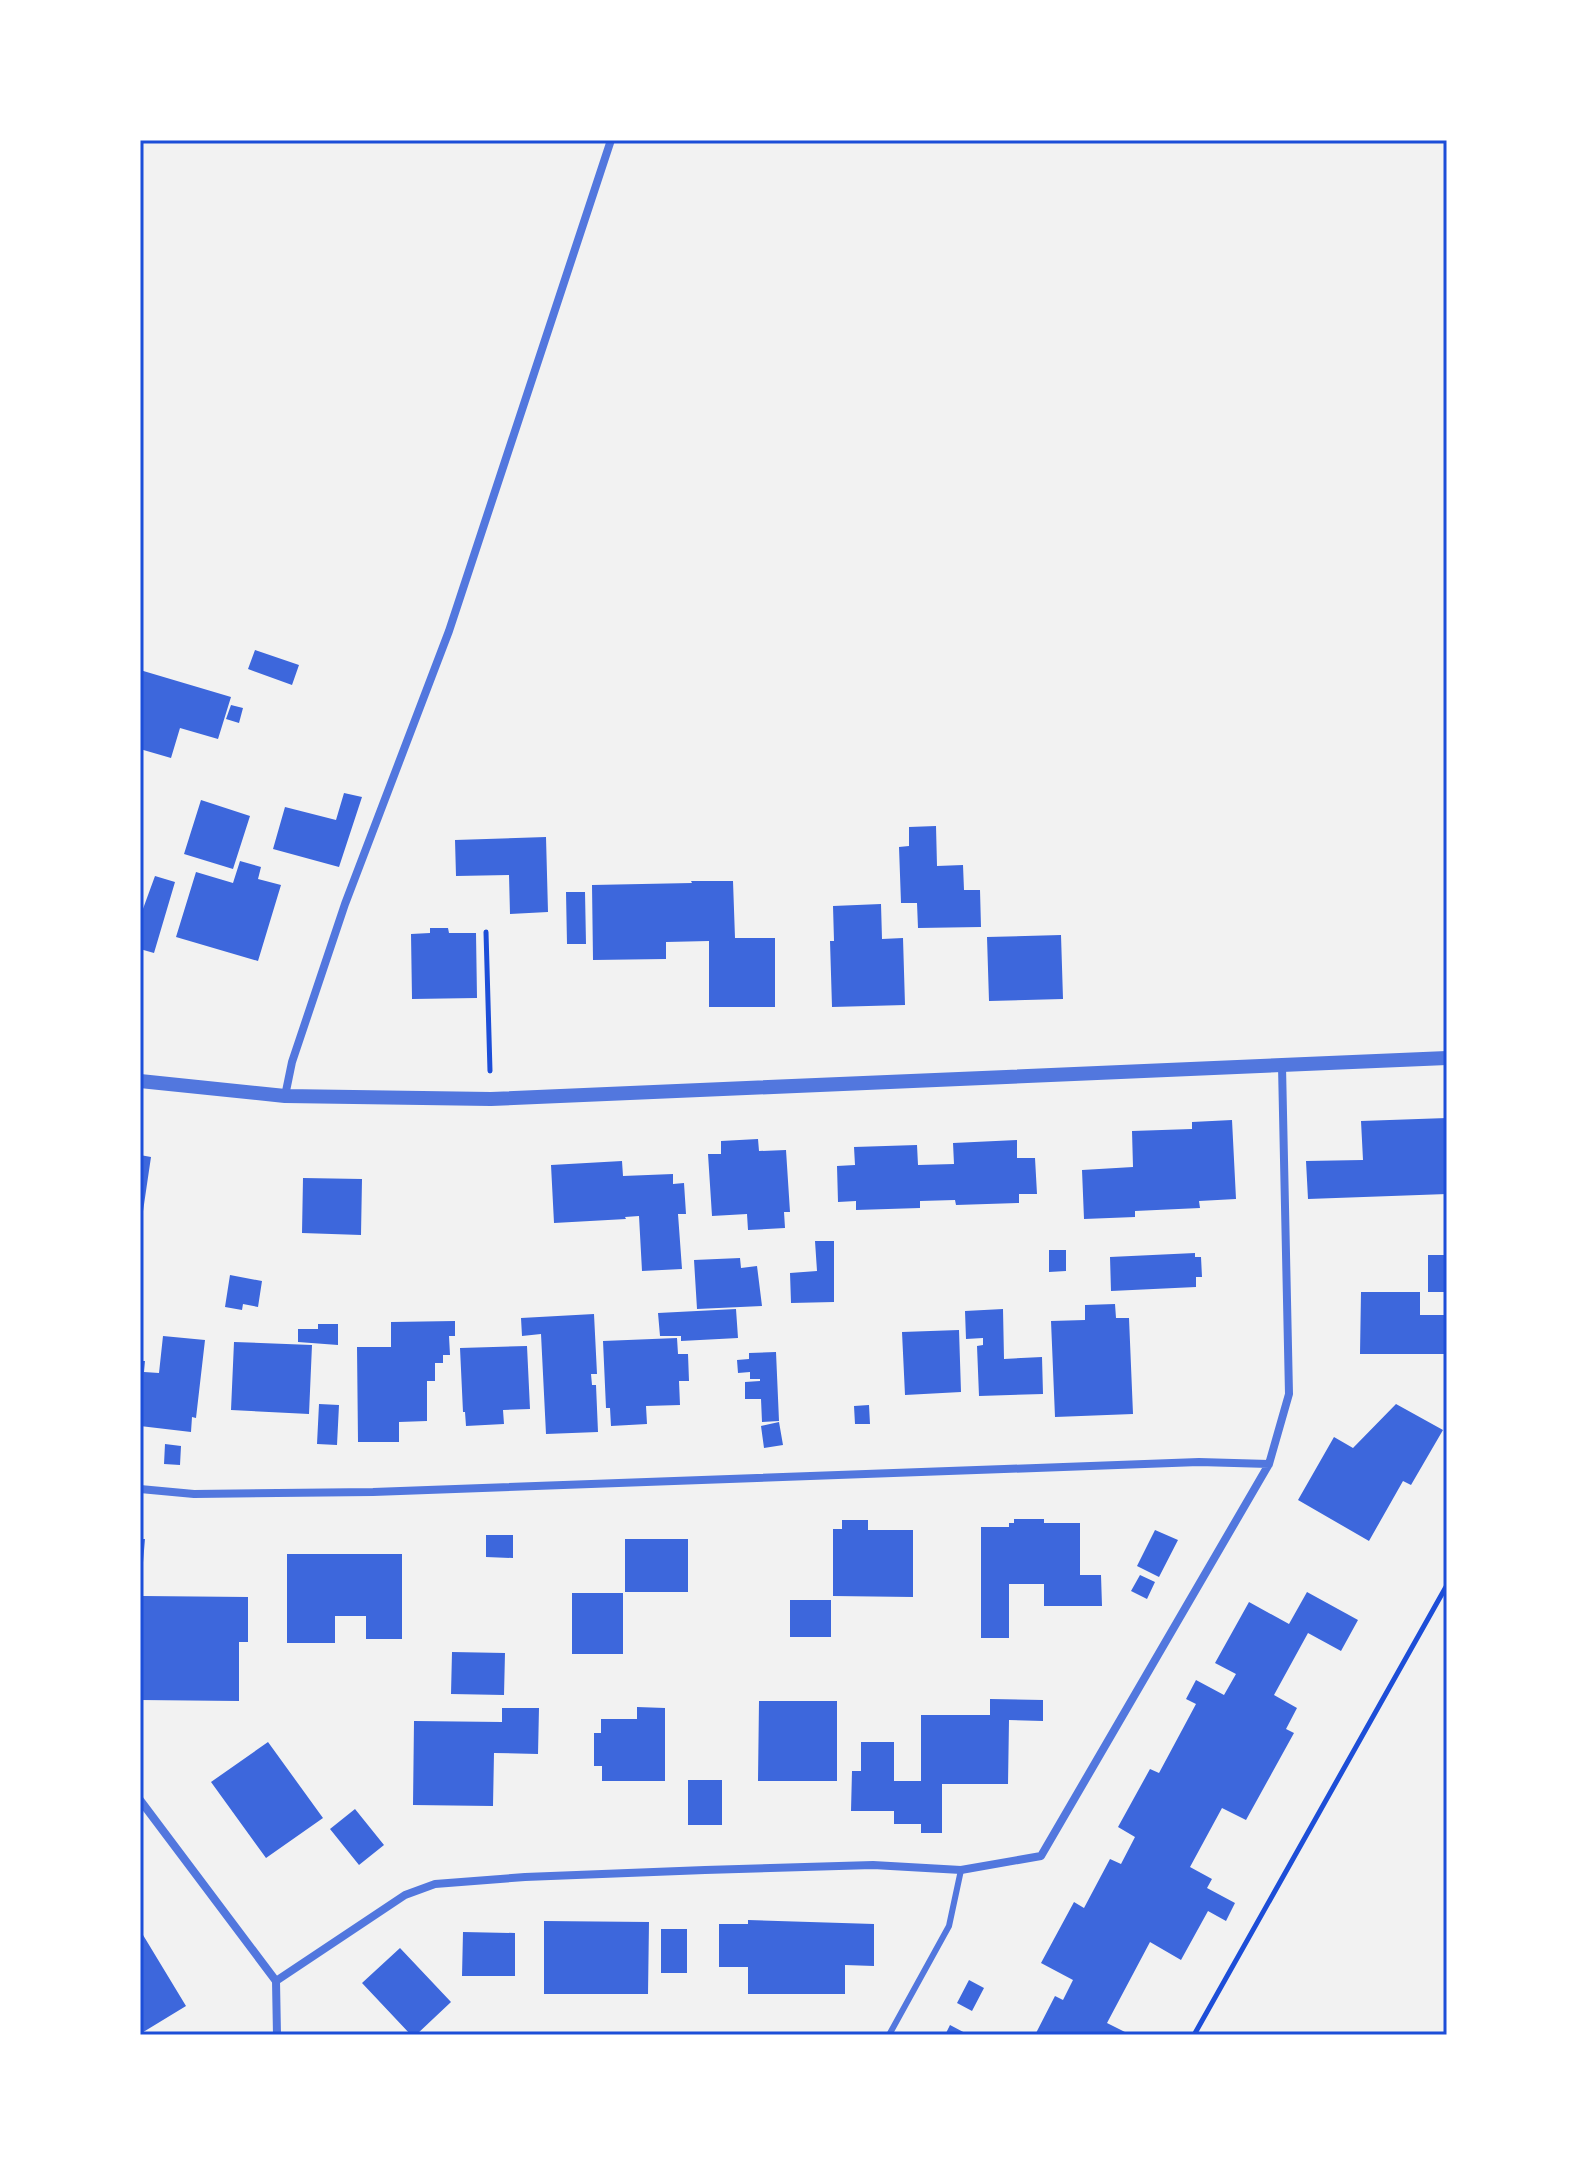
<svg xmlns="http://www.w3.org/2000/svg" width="1587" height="2175" font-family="'Nunito Sans',sans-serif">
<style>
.building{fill:#3d67dc}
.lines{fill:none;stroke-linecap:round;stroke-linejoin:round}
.path{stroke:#1d4ed8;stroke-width:5}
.service{stroke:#5277de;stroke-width:6}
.minor{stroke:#5277de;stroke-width:8}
.tertiary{stroke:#5277de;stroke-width:14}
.neatline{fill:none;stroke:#1d4ed8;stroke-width:3}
</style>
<rect width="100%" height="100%" fill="#f2f2f2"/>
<path class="building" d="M255 650 299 665 292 685 248 669Z
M140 670 231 697 218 739 180 728 171 758 140 749Z
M231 705 243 708 239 723 226 719Z
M344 793 362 797 339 867 273 849 285 807 336 820Z
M201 800 250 816 233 869 184 854Z
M936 826 937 866 963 865 964 890H980L981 927 918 928 917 903H901L899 847 909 846V827Z
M546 837 548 912 510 914 509 875 456 876 455 840Z
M240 861 261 867 258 879 281 885 258 961 176 937 196 872 233 883Z
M155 876 175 882 154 953 140 949V917Z
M691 881H733L735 938H775V1007H709V941L666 942V959L593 960 592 885 692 883Z
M566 892H585L586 944H567Z
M881 904 882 939 903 938 905 1005 832 1007 830 941H834L833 906Z
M430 928H448L449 933H476L477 998 412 999 411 934 430 933Z
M1061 935 1063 999 989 1001 987 937Z
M1447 1118V1194L1308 1199 1306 1161 1363 1160 1361 1121Z
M1232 1120 1236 1199 1199 1201 1200 1208 1135 1211V1217L1084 1219 1082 1170 1133 1167 1132 1131 1192 1129V1122Z
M758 1139 759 1151 786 1150 790 1212H784L785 1228 748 1230 747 1214 712 1216 708 1154H721V1141Z
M1017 1140V1158H1035L1037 1194H1019V1203L956 1205 955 1200 920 1201V1208L856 1210V1201L838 1202 837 1166 855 1165 854 1147 917 1145 918 1165 954 1164 953 1143Z
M140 1155 151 1157 142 1218H140Z
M622 1161 623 1176 673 1174V1184L684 1183 686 1214H678L682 1269 642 1271 639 1216 625 1217 626 1219 554 1223 551 1165Z
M303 1178 362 1179 361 1235 302 1233Z
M815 1241H834V1302L791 1303 790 1273 817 1271Z
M1049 1250H1066V1271L1049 1272Z
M1195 1253V1257H1201L1202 1277H1196V1287L1111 1291 1110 1257Z
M1428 1255H1447V1292H1428Z
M740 1258 741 1268 757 1266 762 1306 697 1309 694 1260Z
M230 1275 262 1281 258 1307 243 1304 242 1310 225 1307Z
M1361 1292H1420V1315H1447V1354H1360Z
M1115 1304 1116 1318H1129L1133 1414 1055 1417 1051 1321 1085 1320V1305Z
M736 1309 738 1338 681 1341V1336H660L658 1313Z
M1003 1309 1004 1359 1042 1357 1043 1394 979 1396 977 1346 983 1345V1338L966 1339 965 1311Z
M594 1314 597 1374H591L592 1385H596L598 1432 546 1434 541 1334 522 1336 521 1318Z
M455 1321V1336H449L450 1355H443V1363H435V1381H427V1421L399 1422V1442H358L357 1347H391V1322Z
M318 1324H338V1345L298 1342V1329H318Z
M959 1330 961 1392 905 1395 902 1332Z
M163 1336 205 1340 196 1418 192 1417 191 1432 140 1426V1361H145L144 1372 159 1373Z
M677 1338 678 1354H688L689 1381H679L680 1405 646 1406 647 1424 611 1426 610 1408H606L603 1341Z
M234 1342 312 1345 309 1414 231 1410Z
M527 1346 530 1409 503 1410 504 1424 466 1426 465 1412H463L460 1348Z
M776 1352 779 1421 762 1422 761 1399H745V1382L760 1381V1379H750V1372L738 1373 737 1360 749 1359V1353Z
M319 1404 339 1405 337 1445 317 1444Z
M1396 1404 1443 1430 1411 1485 1403 1481 1369 1541 1298 1500 1334 1437 1353 1448Z
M869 1405 870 1424H855L854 1406Z
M779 1422 783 1445 764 1448 761 1426Z
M165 1444 181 1446 180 1465 164 1464Z
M1014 1519H1044V1523H1080V1575H1101L1102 1606H1044V1584H1009V1638H981V1527H1009V1523H1014Z
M842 1520H868V1530H913V1597L833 1596V1529H842Z
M1155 1530 1178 1540 1159 1577 1137 1566Z
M486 1535H513V1558L486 1557Z
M140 1539H145L142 1574 140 1573Z
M625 1539H688V1592H625Z
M287 1554H402V1639H366V1616H335V1643H287Z
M1140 1575 1155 1582 1147 1599 1131 1591Z
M1307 1592 1358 1620 1341 1651 1308 1633 1274 1695 1297 1708 1286 1729 1294 1733 1246 1820 1222 1808 1190 1867 1212 1879 1207 1888 1235 1903 1226 1921 1208 1911 1181 1960 1150 1942 1107 2023 1131 2035H1035L1055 1996 1063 2000 1073 1980 1041 1963 1074 1902 1084 1908 1110 1859 1121 1864 1135 1837 1118 1827 1150 1769 1159 1773 1196 1704 1186 1699 1196 1680 1224 1695 1236 1674 1215 1663 1249 1602 1289 1624Z
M572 1593H623V1654H572Z
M143 1596 248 1597V1642H239V1701L140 1700Z
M790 1600H831V1637H790Z
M452 1652 505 1653 504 1695 451 1694Z
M990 1699 1043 1700V1721L1009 1720 1008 1784H942V1833H921V1824H894V1811H851L852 1771H861V1742H894V1781H921V1715H990Z
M759 1701H837V1781H758Z
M637 1707 665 1708V1781H602V1766H594V1733H601V1719H637Z
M502 1708H539L538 1754 494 1753 493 1806 413 1805 414 1721 502 1722Z
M268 1742 323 1818 266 1858 211 1782Z
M688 1780H722V1825H688Z
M355 1809 384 1845 359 1865 330 1829Z
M748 1920 874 1924V1966L845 1965V1994H748V1967H719V1924H748Z
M544 1921 649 1922 648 1994H544Z
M661 1929H687V1973H661Z
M140 1930 186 2006 140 2034Z
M463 1932 515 1933V1976H462Z
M400 1948 451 2002 416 2035H411L362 1983Z
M969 1980 984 1988 972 2011 957 2003Z
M950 2025 969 2035H945Z"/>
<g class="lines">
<path class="path" d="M486 932 490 1071
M1194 2035 1447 1585"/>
<path class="service" d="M889 2035 949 1926 961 1870"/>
<path class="minor" d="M285 1096 292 1062 345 904 449 631 611 140
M140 1489 194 1494 373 1492 1199 1462 1269 1464
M140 1800 276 1981 277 2035
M276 1981 405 1895 435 1884 525 1877 705 1870 873 1865 961 1870 1041 1856 1269 1464 1289 1394 1282 1066"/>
<path class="tertiary" d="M140 1081 285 1096 491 1099 1447 1058"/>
</g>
<rect width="1587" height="2175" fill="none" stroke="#ffffff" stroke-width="284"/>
<rect x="142" y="142" width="1303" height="1891" class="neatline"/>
</svg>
